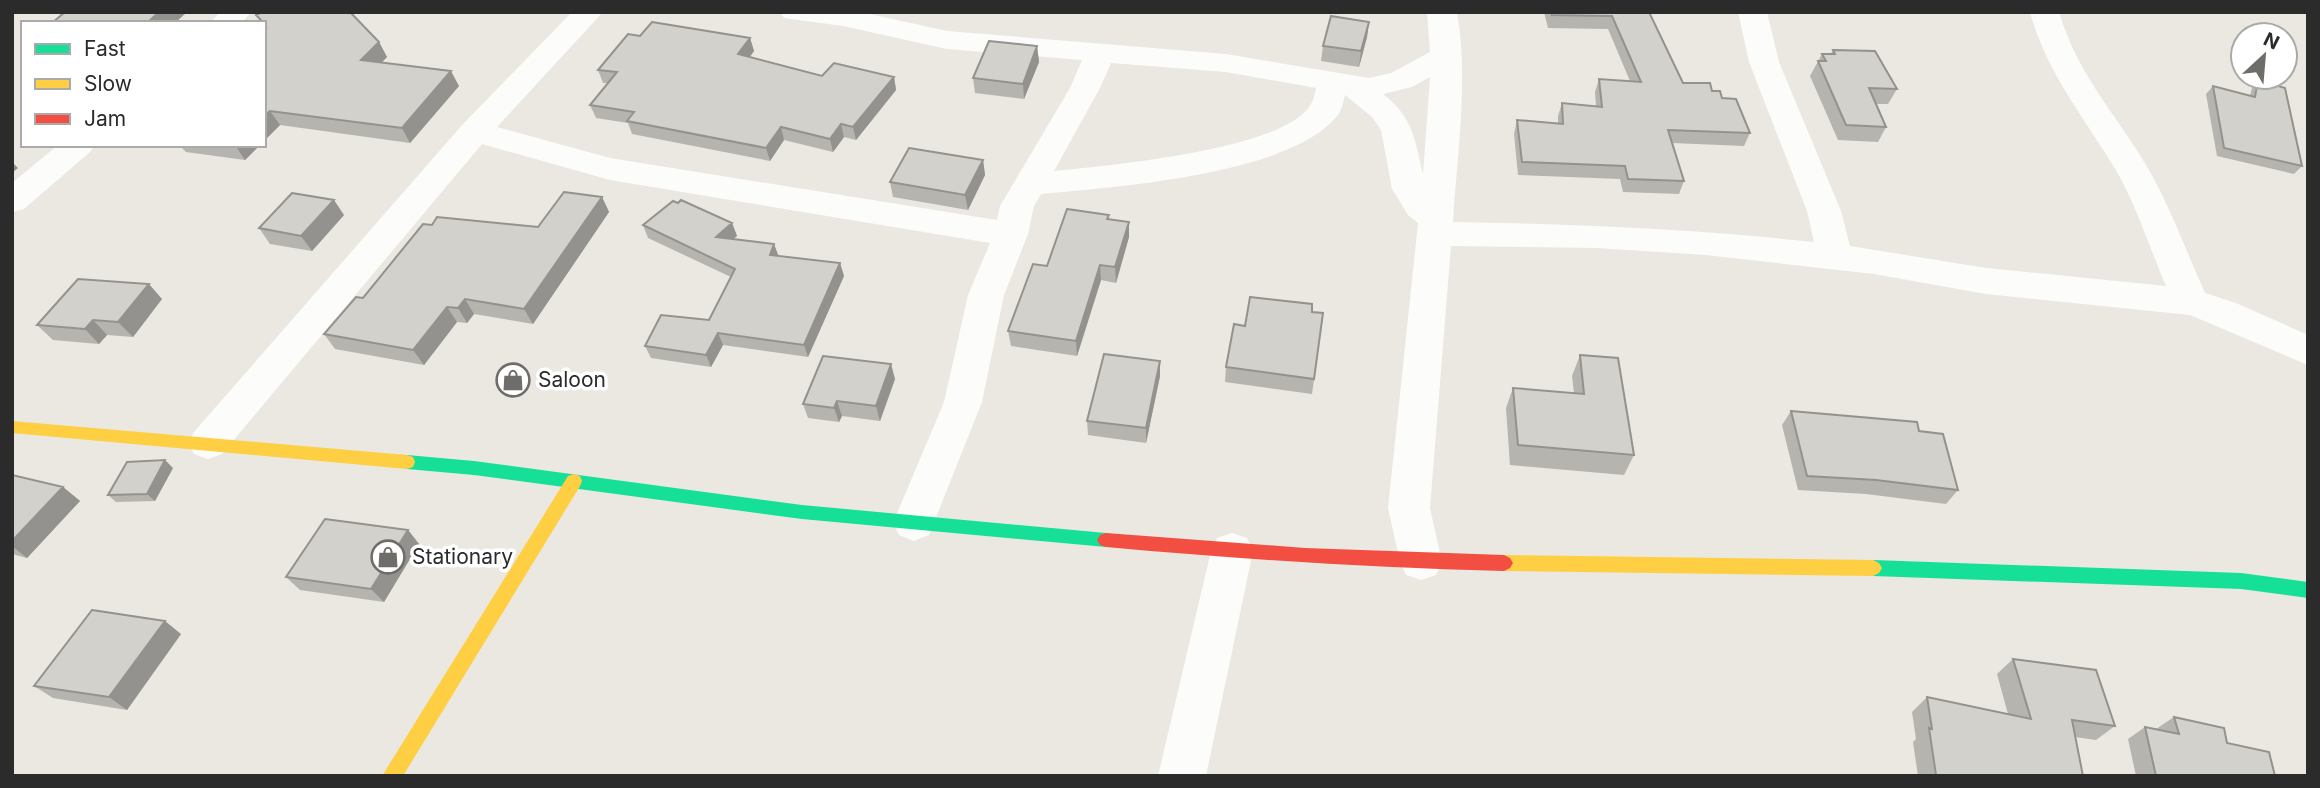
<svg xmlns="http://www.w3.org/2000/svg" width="2320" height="788" font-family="Inter,sans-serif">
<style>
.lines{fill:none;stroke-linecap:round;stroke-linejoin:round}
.street{fill:#fcfcfa;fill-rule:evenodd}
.fast{fill:#16e098;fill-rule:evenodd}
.slow{fill:#ffcf43;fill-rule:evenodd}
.jam{fill:#f24e42;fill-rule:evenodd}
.wall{fill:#b5b4af}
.shaded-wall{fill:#94928e}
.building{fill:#d3d1cb;stroke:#94928e;stroke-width:2}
.labels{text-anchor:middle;stroke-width:7;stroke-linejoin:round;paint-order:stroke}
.poi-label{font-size:21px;fill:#2b2b2b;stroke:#fff;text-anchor:start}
</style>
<rect width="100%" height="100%" fill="#eae8e0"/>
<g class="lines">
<path class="street" d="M220 12H251L242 23H210Z
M572 12H603L497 127 610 158 997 220 1000 206 1070 88 1082 60 947 49 843 26 784 18 780 12H861L947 31 1226 54 1369 78 1391 73 1430 52 1427 12H1457C1469 80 1457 154 1453 222 1576 224 1692 229 1814 242L1807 211 1749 62 1738 12H1767L1779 62 1841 211 1850 246 1986 268 2166 286C2150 249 2137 207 2117 172 2085 118 2047 74 2030 12H2059C2078 76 2117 115 2149 170 2171 209 2187 253 2205 293L2236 303 2308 335V365L2190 315 1986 294 1874 274 1706 255 1596 248 1451 246 1430 508 1442 562 1436 575 1421 580 1406 575 1400 562 1388 508 1418 223 1408 215 1392 189 1381 130 1372 117 1345 95C1343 102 1342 110 1338 115 1291 175 1114 187 1041 194L1034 206 1028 234 1004 295 982 402 929 535 914 541 899 535 893 523 944 402 968 295 990 243 610 180 482 144 222 454 208 459 194 454 188 443 194 432 463 124ZM1111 63 1226 72 1316 88C1315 93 1314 99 1311 104 1287 150 1104 166 1054 171L1100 88ZM1430 77 1423 174C1415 140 1413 117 1383 94L1412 87Z
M58 145H95L90 152 24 209 12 212V183Z
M1232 533 1247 538 1253 551 1206 776H1158L1211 551 1217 538Z"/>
<path class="fast" d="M407 455 474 461 802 505 1106 533 1112 535 1115 540 1112 545 1106 547 802 519 474 475 407 469 401 467 399 462 401 457Z
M1873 560 2241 573 2308 582V598L2241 589 1873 576 1867 573 1864 568 1867 563Z"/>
<path class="slow" d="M12 421 407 455 413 457 415 462 413 467 407 469 12 433Z
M574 474 580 476 582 481 580 486 403 776H382L568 476Z
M1504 555 1873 560 1879 563 1882 568 1879 573 1873 576 1504 571 1498 568 1495 563 1498 558Z"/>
<path class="jam" d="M1106 533 1305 548 1504 555 1510 558 1513 563 1510 568 1504 571C1371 568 1239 559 1106 547L1100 545 1097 540 1100 535Z"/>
</g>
<path class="wall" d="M1544 12H1649L1683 83 1712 91 1722 98 1750 133 1744 146 1673 143 1684 181 1679 194 1623 192 1620 179 1518 175 1514 134 1517 120 1558 123V116L1562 103 1596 106 1595 92 1599 79 1630 81 1608 29 1548 28Z
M256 15 379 42 387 57 381 63 459 86 410 143 280 125 264 141V23H261Z
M1369 22 1367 37 1359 67 1321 61 1323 46Z
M640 36 750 38 754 51 750 57 822 76 894 77 896 90 856 140 844 137 833 152 784 140 770 161 632 134 628 123 596 118 590 105 608 83H603L598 70Z
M1037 46 1039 62 1024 99 975 93 973 78Z
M1833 50 1897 89 1888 104H1876L1886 127 1878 142 1838 140 1810 76 1822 54H1831Z
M2258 80 2302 166 2294 174 2217 156 2206 94 2213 86 2250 96 2252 88Z
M179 145H260L245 160 186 152Z
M983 160 985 175 968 210 893 197 890 182Z
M602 197 609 212 533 324 474 314 467 323 457 322 424 365 335 349 324 334 363 298 538 227Z
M344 215 312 251 270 244 259 228Z
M1109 219 1129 237 1116 283 1101 280 1077 356 1011 346 1008 331 1047 266Z
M732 223 737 236 733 239 778 256 840 263 844 276 808 357 723 345 711 367 651 358 645 346 709 320 731 277 648 238 643 225Z
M162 299 133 337 107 335 99 344 53 340 37 325Z
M1323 313 1312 394 1225 382 1226 367 1245 326Z
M1580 355 1634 455 1624 475 1510 465 1506 408 1513 388 1574 393 1572 376Z
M1160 376 1146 443 1088 435 1087 421Z
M895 379 880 421 842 416 839 422 808 418 803 404Z
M1791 411 1919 431 1958 490 1946 504 1866 494 1798 490 1782 425Z
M173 468 155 501 116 502 108 495Z
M12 475 63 487 80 501 27 558 12 554Z
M408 530 419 544 384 602 300 590 286 577Z
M181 634 127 710 53 698 34 686Z
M2013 659 2115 726 2096 740 2075 737 2083 776H1918L1913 742 1916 739 1912 712 1927 697 2008 714 1997 674Z
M2174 717 2227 743 2275 776H2136L2128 739 2145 727 2156 729Z"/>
<path class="shaded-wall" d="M159 12H187L175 23H147Z
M1369 22 1367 37 1359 67 1361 51Z
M750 38 754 51 742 67 738 54Z
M379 42 387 57 369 75 361 60Z
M1037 46 1039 62 1024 99 1023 84Z
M451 71 459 86 410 143 402 128Z
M894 77 896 90 856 140 853 127Z
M270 111 280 125 264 141V116Z
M841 124 844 137 833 152 830 139Z
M781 127 784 140 770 161 766 148Z
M235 145H260L245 160Z
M983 160 985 175 968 210 965 195Z
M12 162 18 168 12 173Z
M602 197 609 212 533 324 524 309Z
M334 200 344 215 312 251 301 236Z
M1129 222V237L1116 283 1115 267Z
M732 223 737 236 720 250 716 237Z
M774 244 779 257 770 255Z
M840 263 844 276 808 357 804 345Z
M1100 265 1101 280 1077 356 1076 341Z
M149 284 162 299 133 337 118 322Z
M465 299 474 314 467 323 458 308Z
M447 307 457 322 424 365 413 350Z
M93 320 107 335 99 344 85 329Z
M718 333 723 345 711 367 706 355Z
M1160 361V376L1146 443V428Z
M891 364 895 379 880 421 876 406Z
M837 401 842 416 839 422 834 408Z
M165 460 173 468 155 501 147 494Z
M63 487 80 501 27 558 12 546V541Z
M408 530 419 544 384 602 371 589Z
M165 621 181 634 127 710 109 697Z"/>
<path class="building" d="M65 12H159L147 23H52Z
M262 12H350L379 42 361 60 451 71 402 128 270 111 264 116V27H266L264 23 256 15Z
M1551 12H1649L1683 83H1710L1712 91H1720L1722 98 1736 99 1750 133 1668 130 1684 181 1628 179 1625 166 1522 162 1517 120 1563 124 1562 103 1602 107 1599 79 1641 82 1612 16 1552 15Z
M1331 16 1369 22 1361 51 1323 46Z
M652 22 750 38 738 54 822 76 834 63 894 77 853 127 841 124 830 139 781 127 766 148 627 121 634 112 590 105 617 72 598 70 628 34 640 36Z
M989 41 1037 46 1023 84 973 78Z
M1833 50 1875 51 1897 89 1869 88 1886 127 1846 125 1818 61H1826L1822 54H1835Z
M2258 80 2285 88 2302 166 2224 148 2213 86 2255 97Z
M909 148 983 160 965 195 890 182Z
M564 192 602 197 524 309 465 299 458 308 447 307 413 350 324 334 356 297 363 298 423 224 432 225 437 217 538 227Z
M292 193 334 200 301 236 259 228Z
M681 200 732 223 716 237 774 244 770 255 840 263 804 345 718 333 706 355 645 346 661 315 709 320 735 269 643 225 673 201 678 203Z
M1067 209 1109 215 1107 219 1129 222 1115 267 1100 265 1076 341 1008 331 1033 264 1047 266Z
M78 279 149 284 118 322 93 320 85 329 37 325Z
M1250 297 1312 304V312L1323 313 1314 379 1226 367 1234 324 1245 326Z
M1104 354 1160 361 1146 428 1087 421Z
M1580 355 1618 358 1634 455 1518 445 1513 388 1584 394Z
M823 356 891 364 876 406 837 401 834 408 803 404Z
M1791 411 1917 422 1919 431 1943 434 1958 490 1876 480 1807 476Z
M165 460 147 494 108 495 127 462Z
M12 475 63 487 12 541Z
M325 519 408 530 371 589 286 577Z
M92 610 165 621 109 697 34 686Z
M2013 659 2096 670 2115 726 2072 720 2083 776 1936 775 1929 728 1932 729 1927 697 2031 719Z
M2174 717 2224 728 2227 743 2269 752 2275 776H2156L2145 727 2179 734Z"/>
<defs>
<symbol id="shop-ring" viewBox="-11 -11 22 22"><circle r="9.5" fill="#fff" stroke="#6e6d6a" stroke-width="1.5"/><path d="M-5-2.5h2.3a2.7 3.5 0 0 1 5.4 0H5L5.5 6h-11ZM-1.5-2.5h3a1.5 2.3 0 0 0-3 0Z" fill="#6e6d6a"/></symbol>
</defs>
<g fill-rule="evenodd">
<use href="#shop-ring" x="494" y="361" width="38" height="38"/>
<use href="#shop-ring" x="369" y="538" width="38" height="38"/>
</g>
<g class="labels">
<g class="poi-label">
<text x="538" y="387">Saloon</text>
<text x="412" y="564">Stationary</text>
</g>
</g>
<rect width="2320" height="788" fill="none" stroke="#2b2b2b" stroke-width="28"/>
<rect x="21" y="21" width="245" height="126" fill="#ffffff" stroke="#aaaaaa" stroke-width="2"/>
<rect x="35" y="44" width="35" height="10" fill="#16e098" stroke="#aaaaaa" stroke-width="2"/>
<text x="84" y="56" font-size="21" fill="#2b2b2b">Fast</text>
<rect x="35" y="79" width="35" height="10" fill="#ffcf43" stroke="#aaaaaa" stroke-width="2"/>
<text x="84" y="91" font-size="21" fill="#2b2b2b">Slow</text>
<rect x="35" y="114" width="35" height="10" fill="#f24e42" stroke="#aaaaaa" stroke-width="2"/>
<text x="84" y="126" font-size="21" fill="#2b2b2b">Jam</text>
<g transform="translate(2264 56) rotate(26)"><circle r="33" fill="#ffffff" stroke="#aaaaaa" stroke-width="2"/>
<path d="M0-5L12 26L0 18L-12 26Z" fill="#6e6d6a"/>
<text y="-10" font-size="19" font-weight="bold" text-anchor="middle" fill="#2b2b2b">N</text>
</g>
</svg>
